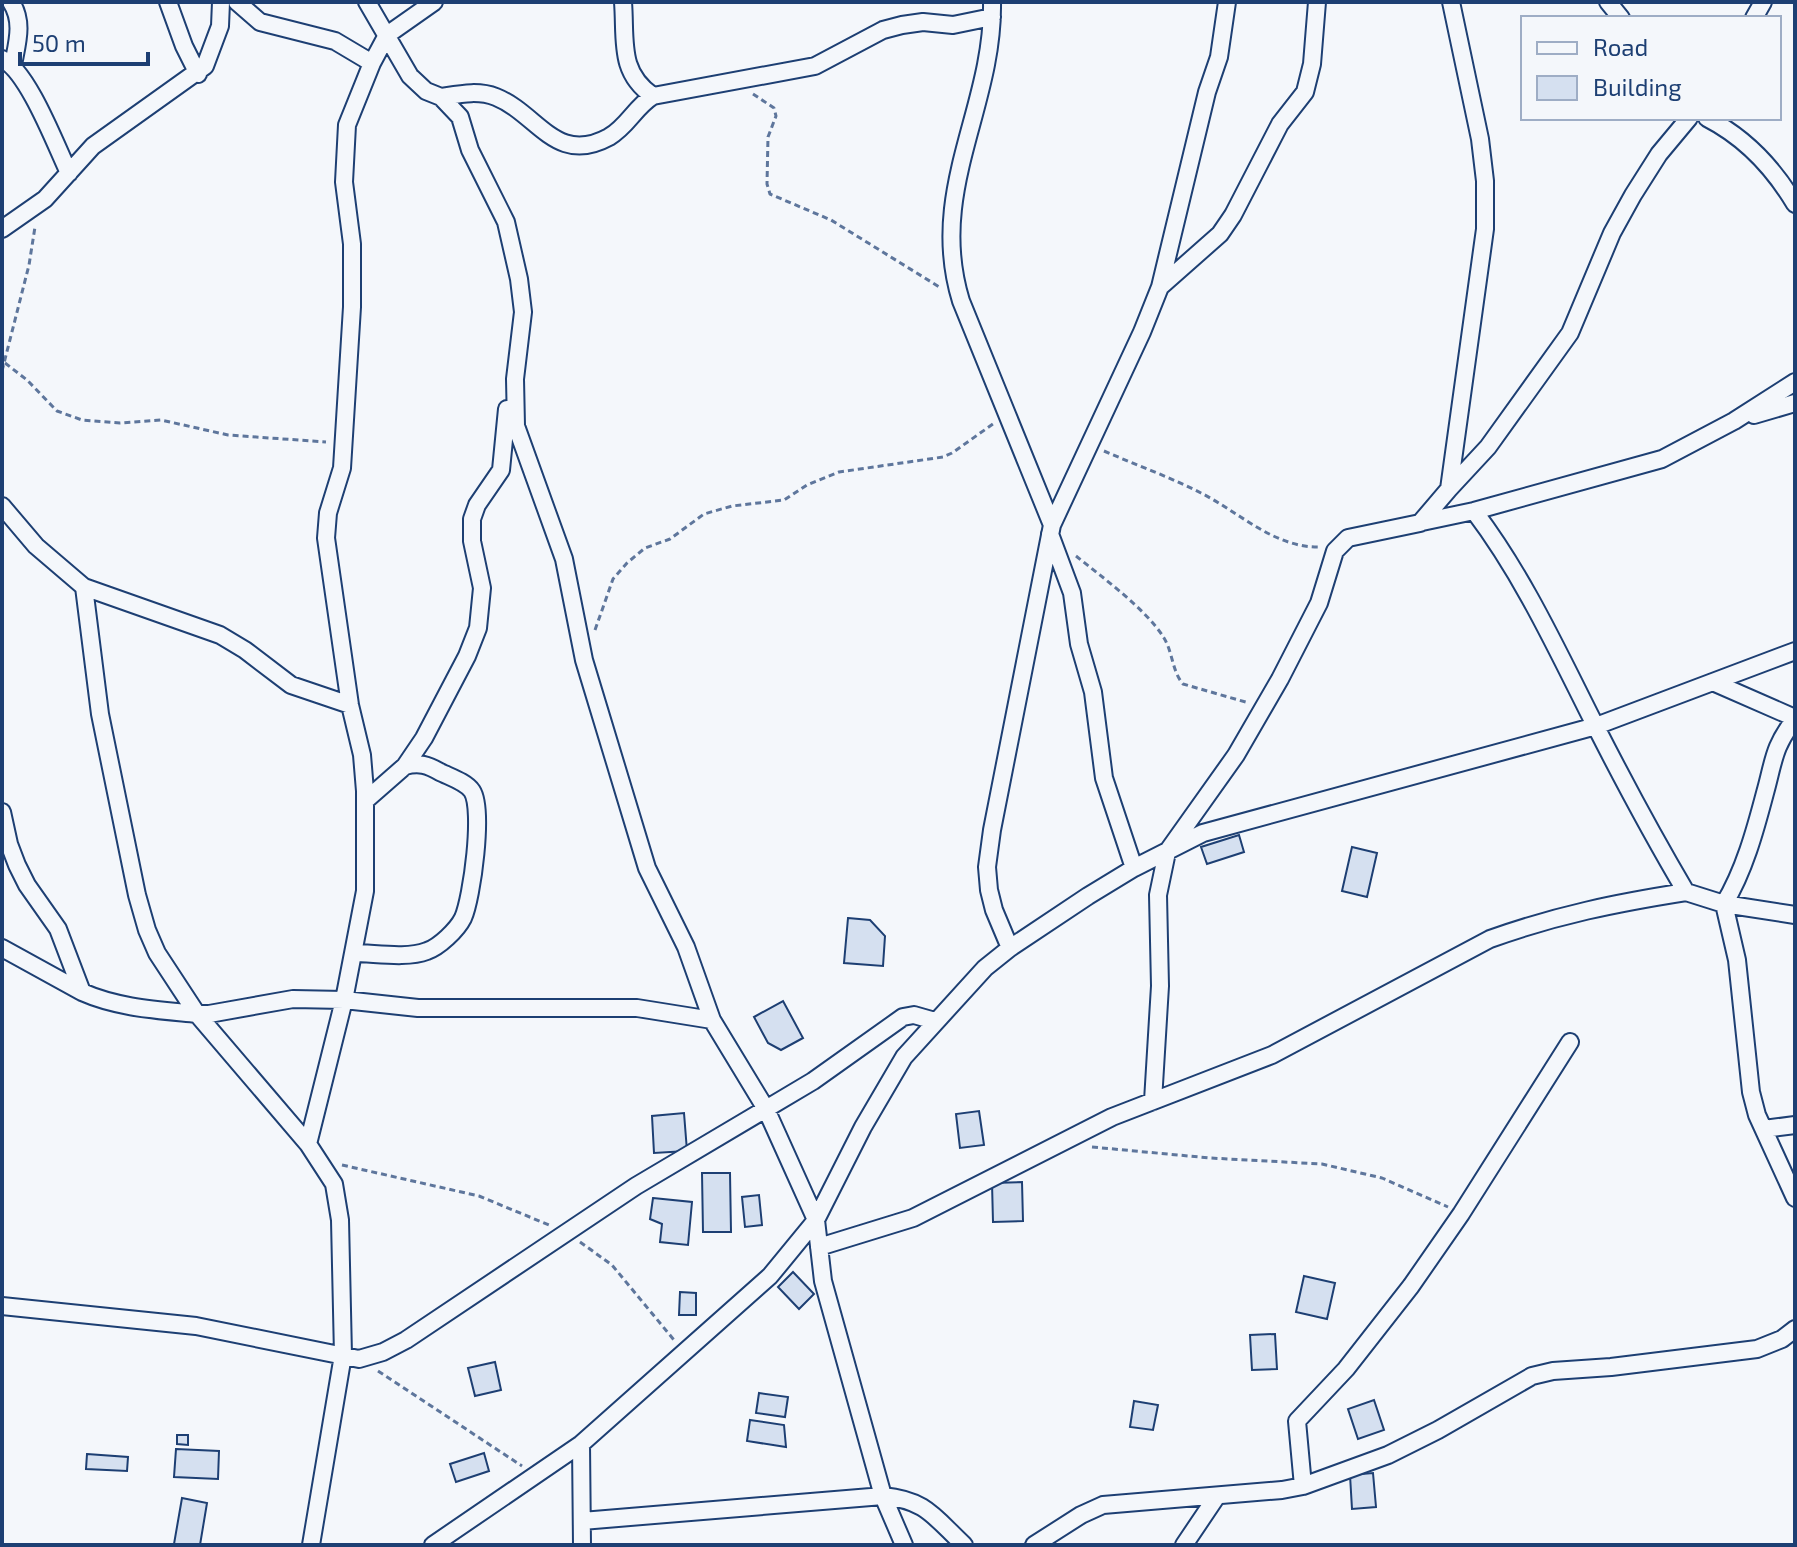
<svg xmlns="http://www.w3.org/2000/svg" width="1797" height="1547" font-family="'Exo 2',sans-serif">
<style>
.building{fill:#d5e0f0;stroke:#1d3f73;stroke-width:2}
.lines{fill:none;stroke-linecap:round;stroke-linejoin:round}
.street-casing{stroke:#1d3f73;stroke-width:20}
.path{stroke:#5e769c;stroke-width:3;stroke-dasharray:6 4;stroke-linecap:butt}
.street{stroke:#f4f7fb;stroke-width:16}
</style>
<rect width="100%" height="100%" fill="#f4f7fb"/>
<path class="building" d="M1239 835 1244 852 1207 864 1201 847Z
M1352 847 1377 853 1367 897 1342 891Z
M848 918 870 920 885 936 883 966 844 963Z
M783 1001 803 1038 781 1050 768 1043 754 1017Z
M979 1111 984 1145 960 1148 956 1114Z
M684 1113 687 1151 654 1153 652 1116Z
M702 1173H730L731 1232H703Z
M1022 1182 1023 1221 993 1222 992 1183Z
M759 1195 762 1225 745 1227 742 1197Z
M653 1198 692 1202 688 1245 660 1242 662 1224 650 1219Z
M793 1272 814 1294 799 1309 778 1287Z
M1304 1276 1335 1283 1327 1319 1296 1312Z
M680 1292 696 1293V1315H679Z
M1275 1334 1277 1369 1252 1370 1250 1335Z
M495 1362 501 1390 475 1396 468 1368Z
M759 1393 788 1397 785 1417 756 1413Z
M1374 1400 1384 1430 1358 1439 1348 1409Z
M1134 1401 1158 1405 1153 1430 1130 1427Z
M750 1420 784 1425 786 1447 747 1441Z
M177 1435H188V1445L177 1444Z
M176 1449 219 1451 218 1479 174 1477Z
M484 1453 489 1471 456 1482 450 1464Z
M87 1454 128 1457 127 1471 86 1469Z
M1373 1473 1376 1507 1352 1509 1350 1475Z
M182 1498 207 1503 200 1545 174 1544Z"/>
<g class="lines">
<defs>
<path id="street" d="M11 2C24 22 17 43 13 65
M168 2 184 46 198 74
M237 2 260 22 335 41 372 63
M367 2 410 76 426 91 441 97 460 117 470 150 506 222 519 279 523 312 515 379 516 426 564 559 584 660 647 868 686 947 712 1020 766 1109 816 1220 823 1281 883 1496 904 1545
M623 2C626 40 618 72 653 96
M992 2C994 108 927 191 961 301L1052 525
M1608 2 1621 18
M1754 18 1763 2
M2 59C28 71 56 146 69 173
M441 97C460 94 478 90 496 97 538 114 556 166 609 137 628 126 635 107 653 96L815 66 883 30 902 25 923 22 953 25 992 17
M1707 118C1746 138 1773 167 1795 204
M2 229 45 199 93 146 205 66 220 26 221 2
M1160 287 1220 234 1233 215 1280 124 1305 92 1312 64 1317 2
M1754 415 1795 403
M1449 489 1488 447 1570 333 1612 233 1633 195 1659 154 1689 118
M2 506 36 546 84 587 220 635 245 650 291 685 350 705
M1474 511C1524 577 1558 652 1595 725 1624 782 1654 838 1686 892L1724 904 1737 960 1751 1092 1757 1115 1795 1198
M1422 522 1474 511 1662 459 1734 421 1795 382
M1050 534 1072 593 1079 644 1093 692 1104 778 1134 868
M84 587 100 714 137 895 147 930 157 953 197 1014H209L293 999 344 1000 418 1008H637L712 1020
M1715 683 1795 718
M1795 719C1773 747 1774 761 1765 793 1755 831 1744 871 1724 904L1795 915
M405 766 424 738 467 656 478 628 482 588 472 541V519L477 505 501 470 507 409
M2 812 9 844 17 865 27 885 58 929 82 992C118 1008 158 1010 197 1014L308 1144 334 1184 340 1220 343 1355 311 1545
M2 948 82 992
M1010 948 994 910 989 890 987 867 992 830 1052 525 1142 332 1160 287 1207 92 1219 57 1227 2
M353 953C375 953 406 959 427 951 439 947 457 930 463 918 472 898 484 809 472 791 466 782 450 777 440 772 428 765 419 762 405 766L365 801
M1153 1101 1160 986 1158 895 1167 852 1236 755 1280 679 1319 603 1335 551 1348 538 1420 523 1449 489 1485 229V181L1480 139 1451 2
M1764 1129 1795 1125
M308 1144 344 1000 365 891V791L362 755 350 705 326 538 328 513 342 468 352 307V244L344 182 347 125 372 63 387 35 434 2
M819 1247 913 1218 1112 1117 1272 1055 1490 939C1557 915 1616 903 1686 892
M2 1306 196 1326 359 1359 383 1352 406 1340 636 1186 813 1081 903 1017 914 1015 935 1021
M581 1444 582 1545
M1303 1486 1297 1421 1346 1369 1411 1286 1461 1214 1570 1042
M582 1521 883 1496C926 1500 934 1517 964 1545
M433 1545 581 1444 770 1276 816 1220 863 1127 904 1057 985 968 1010 948 1088 896 1134 868 1203 833 1596 726 1795 651
M1034 1545 1081 1515 1103 1505 1282 1490 1303 1486 1388 1455 1438 1430 1532 1376 1553 1371 1611 1367 1757 1349 1782 1339 1795 1329
M1184 1545 1217 1496"/>
</defs>
<use href="#street" class="street-casing"/>
<path class="path" d="M753 94 774 108 776 116 768 137 767 184 770 194 831 220 941 288
M5 363 27 380 57 411 82 420 120 423 161 420 228 435 326 442
M2 371 29 265 35 227
M1104 451C1136 465 1170 477 1201 493 1239 512 1273 547 1318 547
M1076 556C1102 577 1147 610 1164 638 1173 653 1172 671 1183 684L1249 703
M595 630 613 579 627 563 645 548 670 539 704 514 732 506 784 500 807 485 839 472 943 457 952 453 993 424
M1092 1147 1210 1158 1322 1164 1382 1178 1448 1207
M342 1165 479 1196 549 1225
M580 1242 612 1265 674 1340
M378 1371 522 1466"/>
<use href="#street" class="street"/>
</g>
<rect width="1797" height="1547" fill="none" stroke="#1d3f73" stroke-width="8"/>
<rect x="1521" y="16" width="260" height="104" fill="#f4f7fb" stroke="#9eadc5" stroke-width="2"/>
<rect x="1537" y="42" width="40" height="12" fill="#f4f7fb" stroke="#9eadc5" stroke-width="2"/>
<text x="1593" y="56" font-size="24" fill="#1d3f73">Road</text>
<rect x="1537" y="76" width="40" height="24" fill="#d5e0f0" stroke="#9eadc5" stroke-width="2"/>
<text x="1593" y="96" font-size="24" fill="#1d3f73">Building</text>
<path d="M20 52v12h128v-12" fill="none" stroke="#1d3f73" stroke-width="4"/>
<text x="32" y="52" font-size="24" fill="#1d3f73" stroke="#f4f7fb" stroke-width="6" paint-order="stroke">50 m</text>
</svg>
